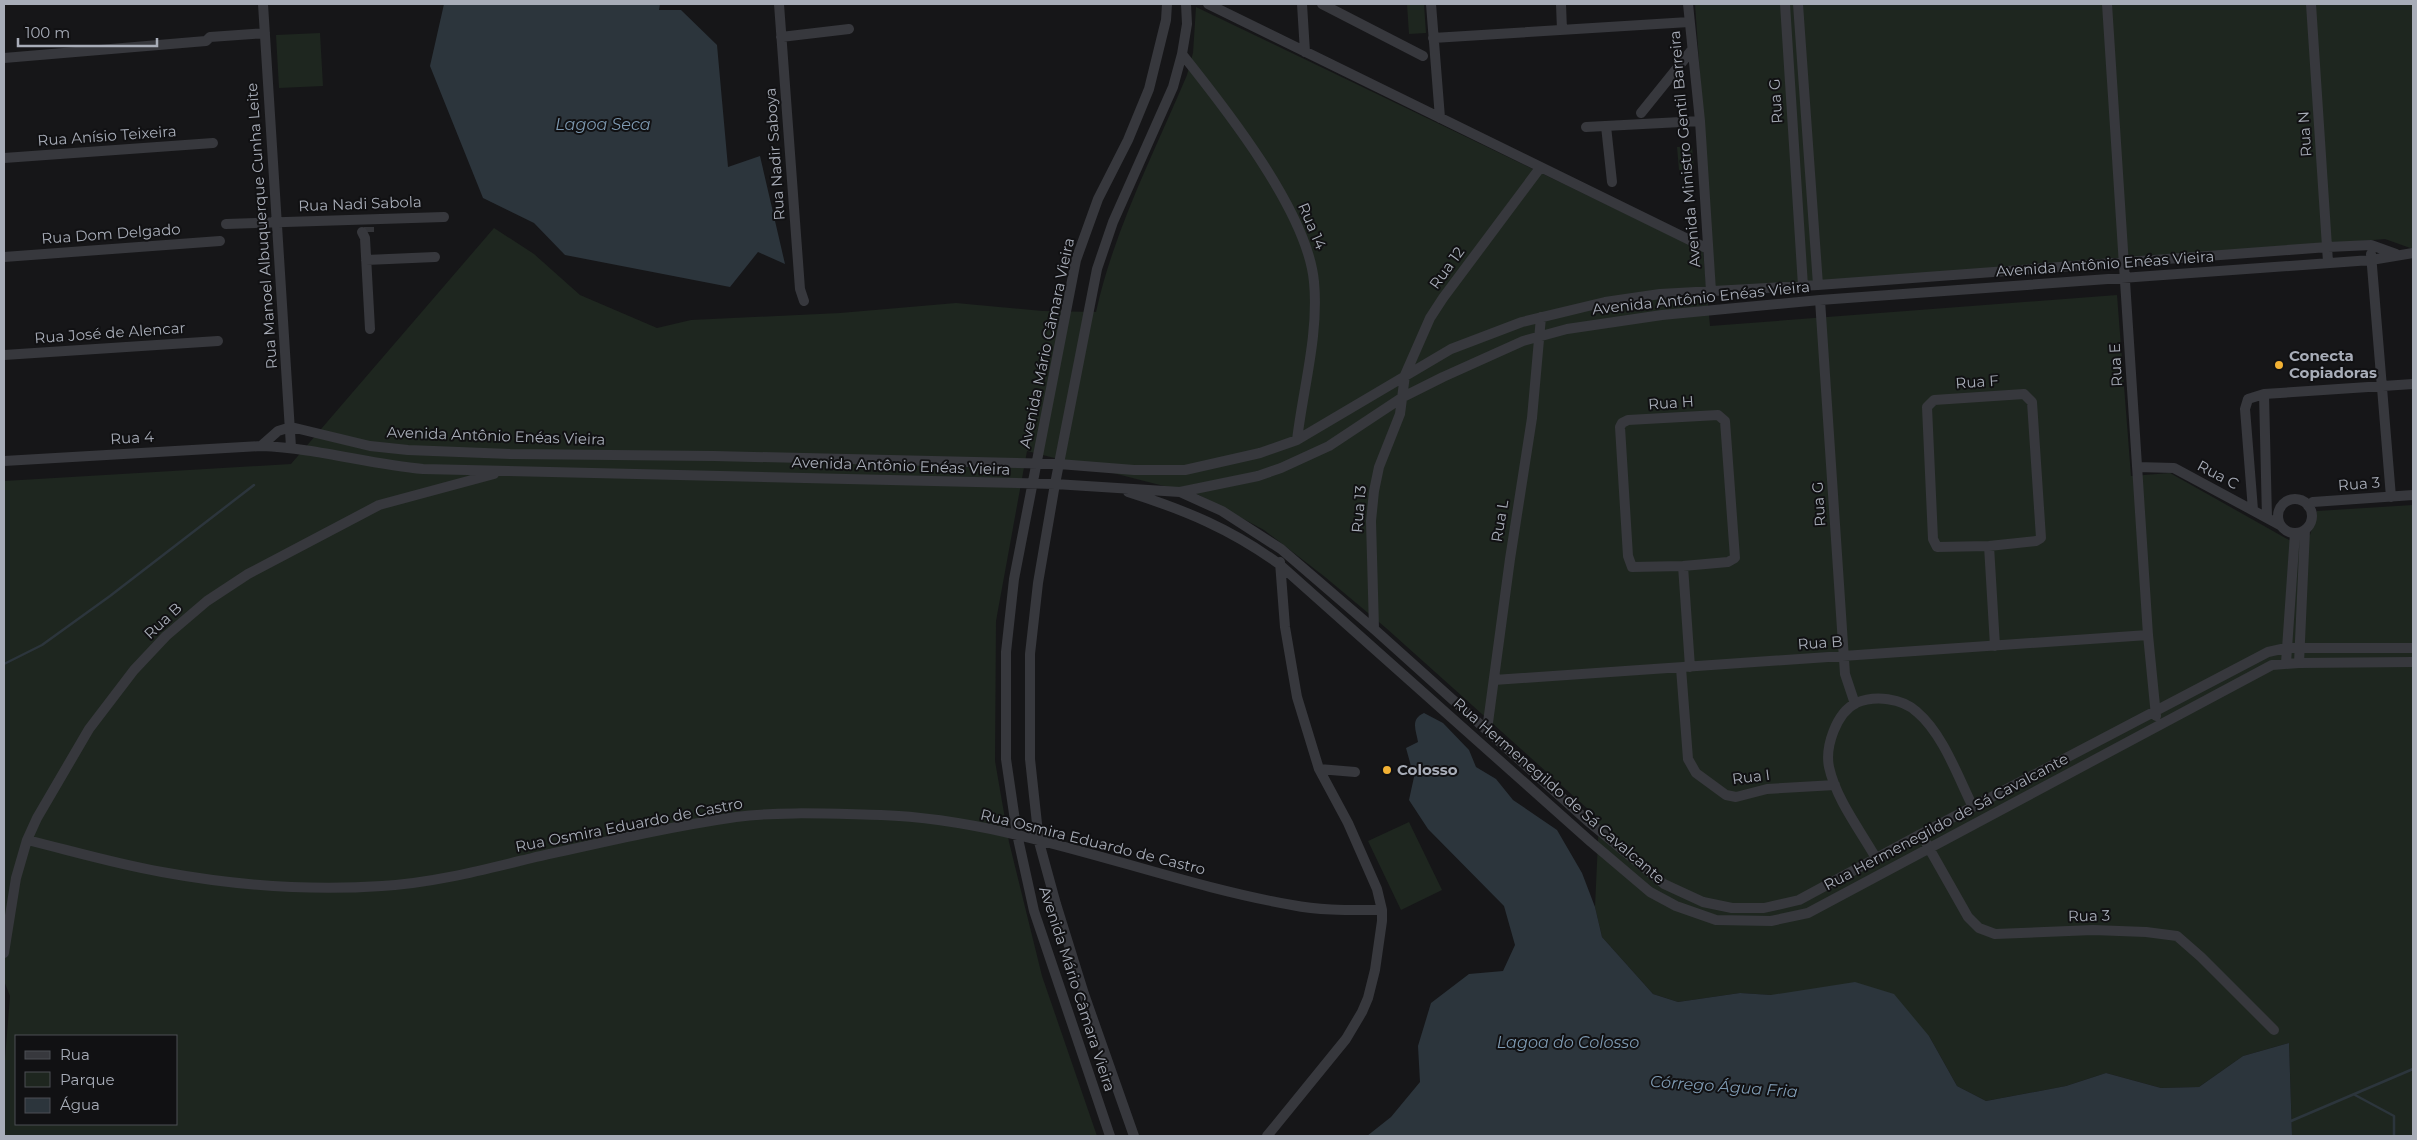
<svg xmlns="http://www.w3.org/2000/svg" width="2417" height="1140" font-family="Montserrat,sans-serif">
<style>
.green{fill:#1e261f;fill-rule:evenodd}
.water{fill:#2c353c}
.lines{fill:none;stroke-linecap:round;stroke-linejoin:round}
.stream{stroke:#2c353c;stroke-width:2.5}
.minor-tunnel{stroke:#333438;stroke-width:10;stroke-dasharray:10 5;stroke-linecap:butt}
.minor{stroke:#37383d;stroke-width:10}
.poi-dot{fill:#f2b134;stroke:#111113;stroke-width:2}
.labels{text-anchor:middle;stroke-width:4;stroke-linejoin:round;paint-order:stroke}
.street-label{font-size:15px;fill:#a8adb8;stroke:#111113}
.poi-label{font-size:15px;font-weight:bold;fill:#a8adb8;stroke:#111113;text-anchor:start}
.water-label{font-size:16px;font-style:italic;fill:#7f9bb3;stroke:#111113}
</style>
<rect width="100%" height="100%" fill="#161618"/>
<path class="green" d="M1407 4H1424L1426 33 1409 34Z
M1695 4H2413V249L2385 239 2121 260 1715 288Z
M1196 7 1703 251 1710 326 2117 295 2131 476 2170 473 2289 540 2310 535 2317 511 2413 505V1136H2292L2289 1043 2243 1056 2199 1087 2161 1088 2106 1073 2066 1086 1986 1101 1957 1086 1929 1036 1771 995 1740 993 1678 1002 1653 994 1602 937 1595 907 1599 819 1386 628 1325 577 1264 530 1199 495 1027 451 996 621 995 761 1009 842 1042 976 1097 1136H4V1071L10 996 4 981V481L291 464 494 228 534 254 580 295 657 328 691 320 840 313 956 303 1043 311 1096 312C1114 230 1154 153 1187 75L1193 53ZM16 1036H176V1124H16Z
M320 33 323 86 279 88 276 35Z
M1692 146 1694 169 1679 170 1677 147Z
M1409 822 1442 890 1401 910 1368 841Z"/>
<path class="water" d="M444 4H660L659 10H681L717 45 728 167 760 156 785 264 758 252 730 287 565 255 534 223 483 198 430 66Z
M1424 713 1443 723 1469 750 1476 767 1496 779 1513 800 1557 830 1582 873 1595 907 1602 937 1653 994 1678 1002 1740 993 1771 995 1855 982 1894 994 1929 1036 1957 1086 1986 1101 2066 1086 2106 1073 2161 1088 2199 1087 2243 1056 2289 1043 2292 1136H1367L1391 1117 1420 1082 1418 1046 1431 1003 1469 974 1503 971 1515 945 1504 906 1428 829 1409 800 1414 777 1406 748 1418 742C1416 730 1410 719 1424 713Z"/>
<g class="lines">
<path class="stream" d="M4 664 42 645 110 596 254 485
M2355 1095 2394 1116V1136
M2291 1121 2413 1069"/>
<path class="minor-tunnel" d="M369 227V232"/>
<path class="minor" d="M263 4 291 447
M779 4 800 289 804 301
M1208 4 1708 249
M1302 4 1305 52
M1322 4 1423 56
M1431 4 1440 118
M1561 4 1562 30
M1688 4 1700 121 1711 291
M1785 4 1803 286
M1798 4 1818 285
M2107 4 2148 635 2156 716
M2311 4 2328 262
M781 37 849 29
M1433 38 1689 22
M1182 54C1226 109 1308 213 1314 282 1319 334 1303 389 1297 440
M4 58 206 41 210 37 265 33
M1641 113 1691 51
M1606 126 1612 182
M1586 127 1700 121
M4 158 213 143
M226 224 444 217
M362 232 365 238 370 329
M2371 254 2391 497
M4 257 220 241
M366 260 435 257
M1820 300 1845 674 1855 704
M4 355 218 341
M2024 394 2032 402 2041 538 2036 541 1989 546 1937 547 1933 539 1927 407 1934 400Z
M2264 394 2267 518
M1718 415 1725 421 1735 558 1728 562 1683 566 1632 567 1628 556 1620 427 1622 423 1628 420Z
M261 446 278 431 291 427 370 446 408 450 510 454 714 456 1059 464 1134 470H1185L1260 453 1297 440 1451 349 1522 322 1605 302 1660 294 1818 285 2328 247 2371 245 2396 254
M4 461 261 446C316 448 369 464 423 469L1055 484 1180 492 1258 476 1281 468 1329 446 1403 397 1443 377 1523 341 1567 329 1662 315 1820 300 2371 260 2413 253
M2137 467 2174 468 2280 525
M1128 492C1185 510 1231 529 1279 564L1591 842 1650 892 1676 906 1716 920 1771 921 1808 913 2272 665 2299 663 2413 662
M1180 492 1222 511 1281 549 1374 629 1590 823 1664 884 1703 902 1732 908H1764L1799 900 1921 834 2268 652 2286 648H2413
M2278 516a17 17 0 1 1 34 0a17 17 0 1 1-34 0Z
M2308 506 2313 502 2413 495
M2253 510 2245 409 2248 399 2264 394 2413 384
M1989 546 1995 646
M1683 566 1690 667
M1374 629 1371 521 1374 491 1379 467 1400 414 1405 375 1430 318 1443 298 1540 168
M2286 663 2295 533
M2299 663 2305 530
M1681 668 1688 759 1696 773 1726 795 1736 797 1767 789 1835 785
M1494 680 2148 635
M1487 730 1510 559 1532 418 1541 317
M1319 769 1355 772
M1921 834 1968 917 1979 928 1995 934 2093 930 2146 932 2177 936 2201 957 2274 1030
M27 840C72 851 116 864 162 872 233 885 310 891 382 886 433 883 483 870 532 858 599 843 667 827 736 817 783 811 833 814 881 815 1020 820 1155 881 1292 905 1322 911 1352 910 1382 910
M1876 858C1860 830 1836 799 1829 767 1825 747 1836 713 1856 703 1875 695 1902 698 1917 712 1943 734 1958 777 1973 807
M4 953 16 878 27 840 37 818 89 729 134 670 166 636 207 601 248 574 379 505 494 474
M1110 1136 1034 911 1017 834 1006 759V652L1014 579 1076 260 1098 199 1128 140 1149 89 1166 20 1167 4
M1134 1136 1084 994 1056 904 1039 842 1030 759V654L1038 583 1055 484 1097 269 1113 222 1173 87 1182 54 1187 24 1186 4
M1267 1136 1346 1039 1362 1012 1368 998 1375 970 1382 921V910L1377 889 1348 823 1319 769 1297 697 1285 627 1280 562"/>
</g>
<g class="poi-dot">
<circle cx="2279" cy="365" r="5"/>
<circle cx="1387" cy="770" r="5"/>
</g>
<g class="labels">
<g class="street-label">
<text transform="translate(1776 101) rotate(-94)" y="5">Rua G</text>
<text transform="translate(2305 134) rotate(-94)" y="5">Rua N</text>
<text transform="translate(107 136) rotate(-4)" y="5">Rua Anísio Teixeira</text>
<text transform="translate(1685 149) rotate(-95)" y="5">Avenida Ministro Gentil Barreira</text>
<text transform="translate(775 154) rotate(-94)" y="5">Rua Nadir Saboya</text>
<text transform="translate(360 204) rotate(-2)" y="5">Rua Nadi Sabola</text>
<text transform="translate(262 226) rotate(-94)" y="5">Rua Manoel Albuquerque Cunha Leite</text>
<text transform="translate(1312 226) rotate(67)" y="5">Rua 14</text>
<text transform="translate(111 234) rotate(-4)" y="5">Rua Dom Delgado</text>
<text transform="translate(2105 264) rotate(-4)" y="5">Avenida Antônio Enéas Vieira</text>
<text transform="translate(1447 268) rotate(-54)" y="5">Rua 12</text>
<text transform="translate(1701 298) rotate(-6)" y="5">Avenida Antônio Enéas Vieira</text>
<text transform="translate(110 333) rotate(-4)" y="5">Rua José de Alencar</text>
<text transform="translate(1047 343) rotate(-78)" y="5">Avenida Mário Câmara Vieira</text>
<text transform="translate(2116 365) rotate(-93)" y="5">Rua E</text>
<text transform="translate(1977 382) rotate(-4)" y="5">Rua F</text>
<text transform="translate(1671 403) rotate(-4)" y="5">Rua H</text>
<text transform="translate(496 436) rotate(2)" y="5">Avenida Antônio Enéas Vieira</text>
<text transform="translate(132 438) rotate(-3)" y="5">Rua 4</text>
<text transform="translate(901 466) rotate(2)" y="5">Avenida Antônio Enéas Vieira</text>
<text transform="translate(2218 475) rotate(28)" y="5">Rua C</text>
<text transform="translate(2359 484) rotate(-4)" y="5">Rua 3</text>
<text transform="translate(1819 504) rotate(-94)" y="5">Rua G</text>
<text transform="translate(1359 509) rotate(-85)" y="5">Rua 13</text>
<text transform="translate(1500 521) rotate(-81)" y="5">Rua L</text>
<text transform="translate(163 621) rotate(-43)" y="5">Rua B</text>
<text transform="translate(1820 643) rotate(-4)" y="5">Rua B</text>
<text transform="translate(1751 777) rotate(-7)" y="5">Rua I</text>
<text transform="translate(1559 791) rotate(41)" y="5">Rua Hermenegildo de Sá Cavalcante</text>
<text transform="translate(1946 822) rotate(-28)" y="5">Rua Hermenegildo de Sá Cavalcante</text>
<text transform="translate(629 825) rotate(-11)" y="5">Rua Osmira Eduardo de Castro</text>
<text transform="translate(1093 842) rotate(14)" y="5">Rua Osmira Eduardo de Castro</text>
<text transform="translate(2089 916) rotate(-1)" y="5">Rua 3</text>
<text transform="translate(1077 989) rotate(72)" y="5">Avenida Mário Câmara Vieira</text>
</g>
<g class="poi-label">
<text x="2289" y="361">Conecta<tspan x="2289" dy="17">Copiadoras</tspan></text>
<text x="1397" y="775">Colosso</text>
</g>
<g class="water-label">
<text x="603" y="130">Lagoa Seca</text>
<text x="1568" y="1048">Lagoa do Colosso</text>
<text transform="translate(1724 1086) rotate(4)" y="6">Córrego Água Fria</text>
</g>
</g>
<rect width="2417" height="1140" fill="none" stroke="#a8adb8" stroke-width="10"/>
<rect x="15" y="1035" width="162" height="90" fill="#111113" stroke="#4d4f55"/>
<rect x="25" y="1051" width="25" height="8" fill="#37383d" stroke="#4d4f55"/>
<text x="60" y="1060" font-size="15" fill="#a8adb8">Rua</text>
<rect x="25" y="1072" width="25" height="15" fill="#1e261f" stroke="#4d4f55"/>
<text x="60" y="1085" font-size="15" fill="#a8adb8">Parque</text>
<rect x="25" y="1098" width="25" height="15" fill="#2c353c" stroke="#4d4f55"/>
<text x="60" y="1110" font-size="15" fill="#a8adb8">Água</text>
<path d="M18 38v8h139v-8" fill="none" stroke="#a8adb8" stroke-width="2.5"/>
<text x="25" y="38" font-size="15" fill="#a8adb8" stroke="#111113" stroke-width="4" paint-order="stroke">100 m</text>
</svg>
